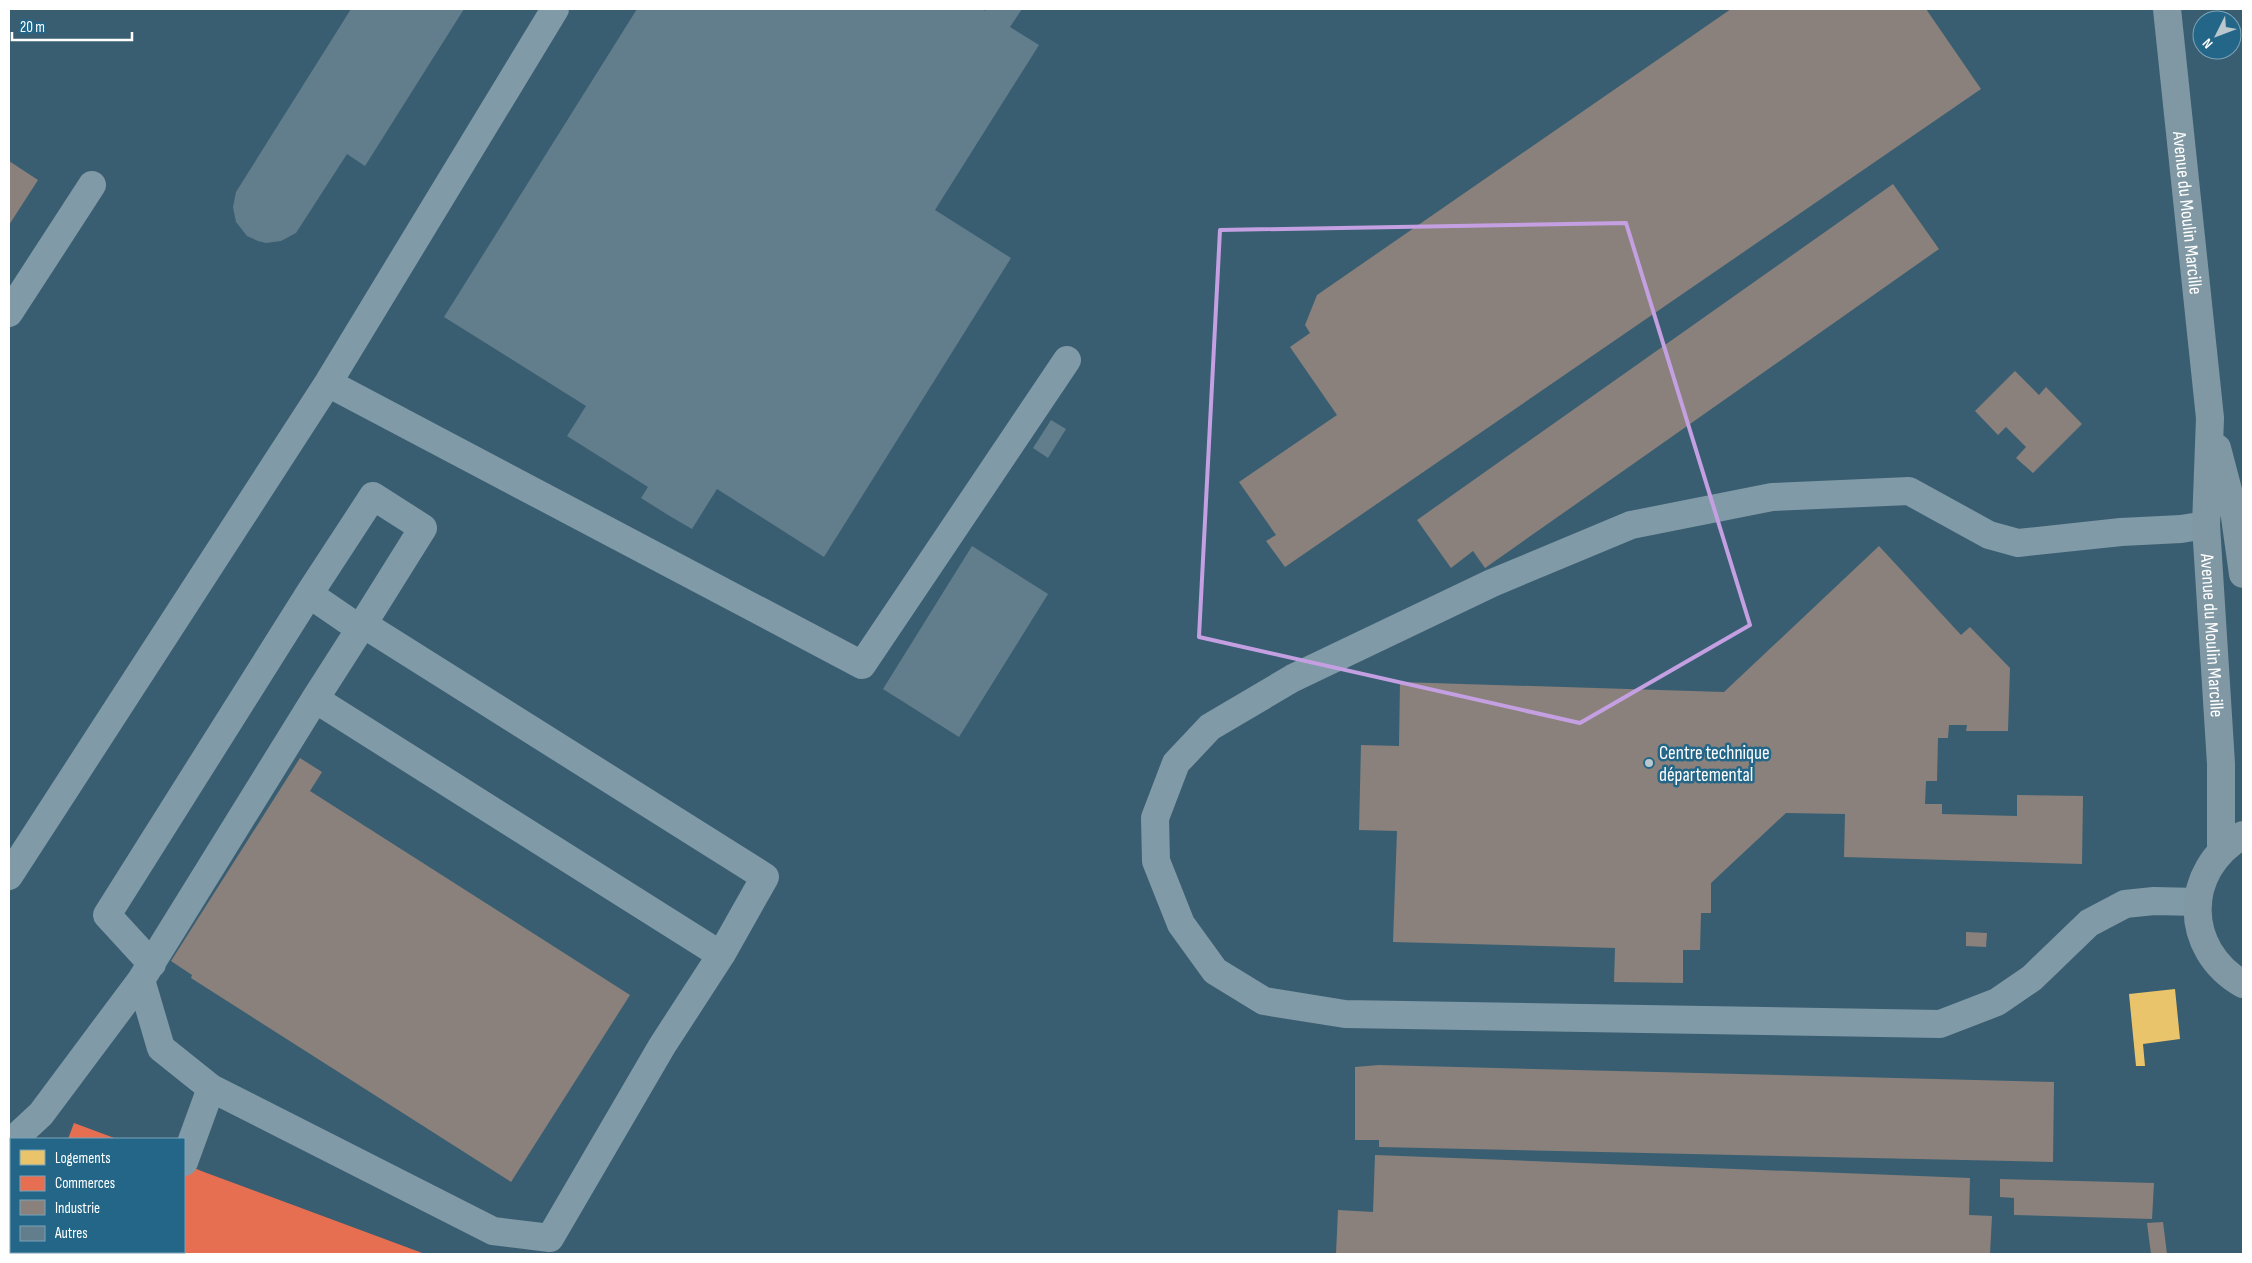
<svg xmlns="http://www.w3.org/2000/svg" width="2252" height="1263" font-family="'Sofia Sans Condensed',sans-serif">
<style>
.homes{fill:#e9c46a}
.shops{fill:#e76f51}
.industry{fill:#8a817c}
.building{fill:#627d8b}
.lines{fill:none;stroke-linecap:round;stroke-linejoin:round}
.minor-tunnel{stroke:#587686;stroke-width:28;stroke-dasharray:28 14;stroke-linecap:butt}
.minor{stroke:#819aa7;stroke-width:28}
.major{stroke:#8098a4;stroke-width:28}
.marked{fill:none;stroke:#c4a0e2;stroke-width:4;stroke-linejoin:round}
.poi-dot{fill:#bac7cd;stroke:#236688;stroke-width:2}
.labels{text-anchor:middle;stroke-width:5;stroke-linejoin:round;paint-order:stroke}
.street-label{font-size:19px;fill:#fff;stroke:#236688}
.poi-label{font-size:19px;fill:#fff;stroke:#236688;text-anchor:start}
</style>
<rect width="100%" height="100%" fill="#3a5e71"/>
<path class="homes" d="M2175 989 2180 1039 2143 1044 2145 1066H2136L2129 994Z"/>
<path class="shops" d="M74 1123 117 1139H68Z
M184 1164 204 1172 425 1254H25L26 1252H184Z"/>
<path class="industry" d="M1731 9H1926L1981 89 1285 567 1266 541 1276 535 1239 482 1337 415 1290 347 1310 333 1305 325 1317 295Z
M9 161 38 180 9 225Z
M1893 184 1939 249 1485 568 1473 551 1451 568 1417 520Z
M2015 371 2039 395 2046 387 2082 424 2033 473 2016 458 2026 447 2006 427 1998 435 1975 411Z
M1879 546 1961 635 1970 627 2010 668 2008 731H1966L1967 725H1949L1948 738H1938L1937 781H1926L1925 804H1942V814L2017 816V795L2083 796 2082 864 1844 857 1845 814 1786 813 1711 883V913H1701L1700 950H1683V983L1614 982 1615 948 1393 942 1397 831 1359 830 1361 745 1399 746 1400 682 1724 692Z
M300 758 322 772 310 791 630 995 511 1182 191 978 192 975 171 961Z
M1966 932 1987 933 1986 947 1966 946Z
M1379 1065 2054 1082 2053 1162 1379 1147V1140H1355V1067Z
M1375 1155 1970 1178 1969 1215 1992 1216 1990 1254H1336L1338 1210 1373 1212Z
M2000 1179 2154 1183 2152 1219 2014 1215V1198L2000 1197Z
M2163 1222 2167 1254H2151L2147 1223Z"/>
<path class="building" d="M351 9H464L365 166 347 154 296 233 281 241 266 243 258 241 247 236 236 222 233 207 236 192Z
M637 9H982L985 11 986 9H1022L1010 27 1039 45 935 210 1011 258 824 557 717 489 692 529 668 515 641 498 648 487 567 436 586 406 444 317Z
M1051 420 1066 429 1048 458 1033 448Z
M972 546 1048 594 959 737 883 689Z"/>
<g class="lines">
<path class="minor-tunnel" d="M150 1254 151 1252"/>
<path class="minor" d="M9 313 92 185
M328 383 862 665 1067 360
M360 629 309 594 373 496 423 528 363 624
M315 699 721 955 662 1046 550 1238 493 1231 211 1088 161 1048 141 980Z
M315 699 363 624 765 877 721 955
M9 876 328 383 555 9
M2198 902 2154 901 2125 904 2089 923 2032 978 1997 1002 1940 1024 1345 1014 1264 1001 1215 971 1181 924 1156 861 1155 818 1176 763 1210 727 1293 678 1492 583 1631 525 1772 497 1909 491 1989 535 2018 543 2121 532 2181 529 2206 525
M152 964 107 915 309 594
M14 1139 41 1114 141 980
M184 1162 211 1088"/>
<g class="major">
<path id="s1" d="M2167 9 2210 418 2206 525 2221 764V851"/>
<path d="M2217 448 2235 517 2243 574"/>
<path d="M2243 835C2182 870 2183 950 2243 984"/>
</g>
</g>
<path class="marked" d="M1626 223 1750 625 1580 723 1199 637 1220 230Z"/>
<circle class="poi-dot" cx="1649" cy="763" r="5"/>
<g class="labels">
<g class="street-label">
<text dy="7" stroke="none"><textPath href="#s1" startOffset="205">Avenue du Moulin Marcille</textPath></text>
<text dy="7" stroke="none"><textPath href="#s1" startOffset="629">Avenue du Moulin Marcille</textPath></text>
</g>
<g class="poi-label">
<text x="1659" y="759">Centre technique<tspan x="1659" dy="22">départemental</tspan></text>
</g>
</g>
<rect width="2252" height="1263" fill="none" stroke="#ffffff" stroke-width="20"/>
<rect x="10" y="1138" width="175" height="115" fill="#236688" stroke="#7ba3b8"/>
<rect x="20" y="1150" width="25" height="15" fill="#e9c46a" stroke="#7ba3b8"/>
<text x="55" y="1163" font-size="15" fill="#ffffff">Logements</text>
<rect x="20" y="1176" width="25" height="15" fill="#e76f51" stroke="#7ba3b8"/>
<text x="55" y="1188" font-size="15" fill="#ffffff">Commerces</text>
<rect x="20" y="1200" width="25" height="15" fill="#8a817c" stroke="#7ba3b8"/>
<text x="55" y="1213" font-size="15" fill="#ffffff">Industrie</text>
<rect x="20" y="1226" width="25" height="15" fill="#627d8b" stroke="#7ba3b8"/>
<text x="55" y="1238" font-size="15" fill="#ffffff">Autres</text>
<g transform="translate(2217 35) rotate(228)"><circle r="24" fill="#236688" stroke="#7ba3b8"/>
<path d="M0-4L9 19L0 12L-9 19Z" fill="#bac7cd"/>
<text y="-8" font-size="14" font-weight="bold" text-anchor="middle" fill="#ffffff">N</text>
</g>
<path d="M12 32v8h120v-8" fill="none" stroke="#ffffff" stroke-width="2.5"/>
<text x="20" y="32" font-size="15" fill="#ffffff" stroke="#236688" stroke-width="4" paint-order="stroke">20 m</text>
</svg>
